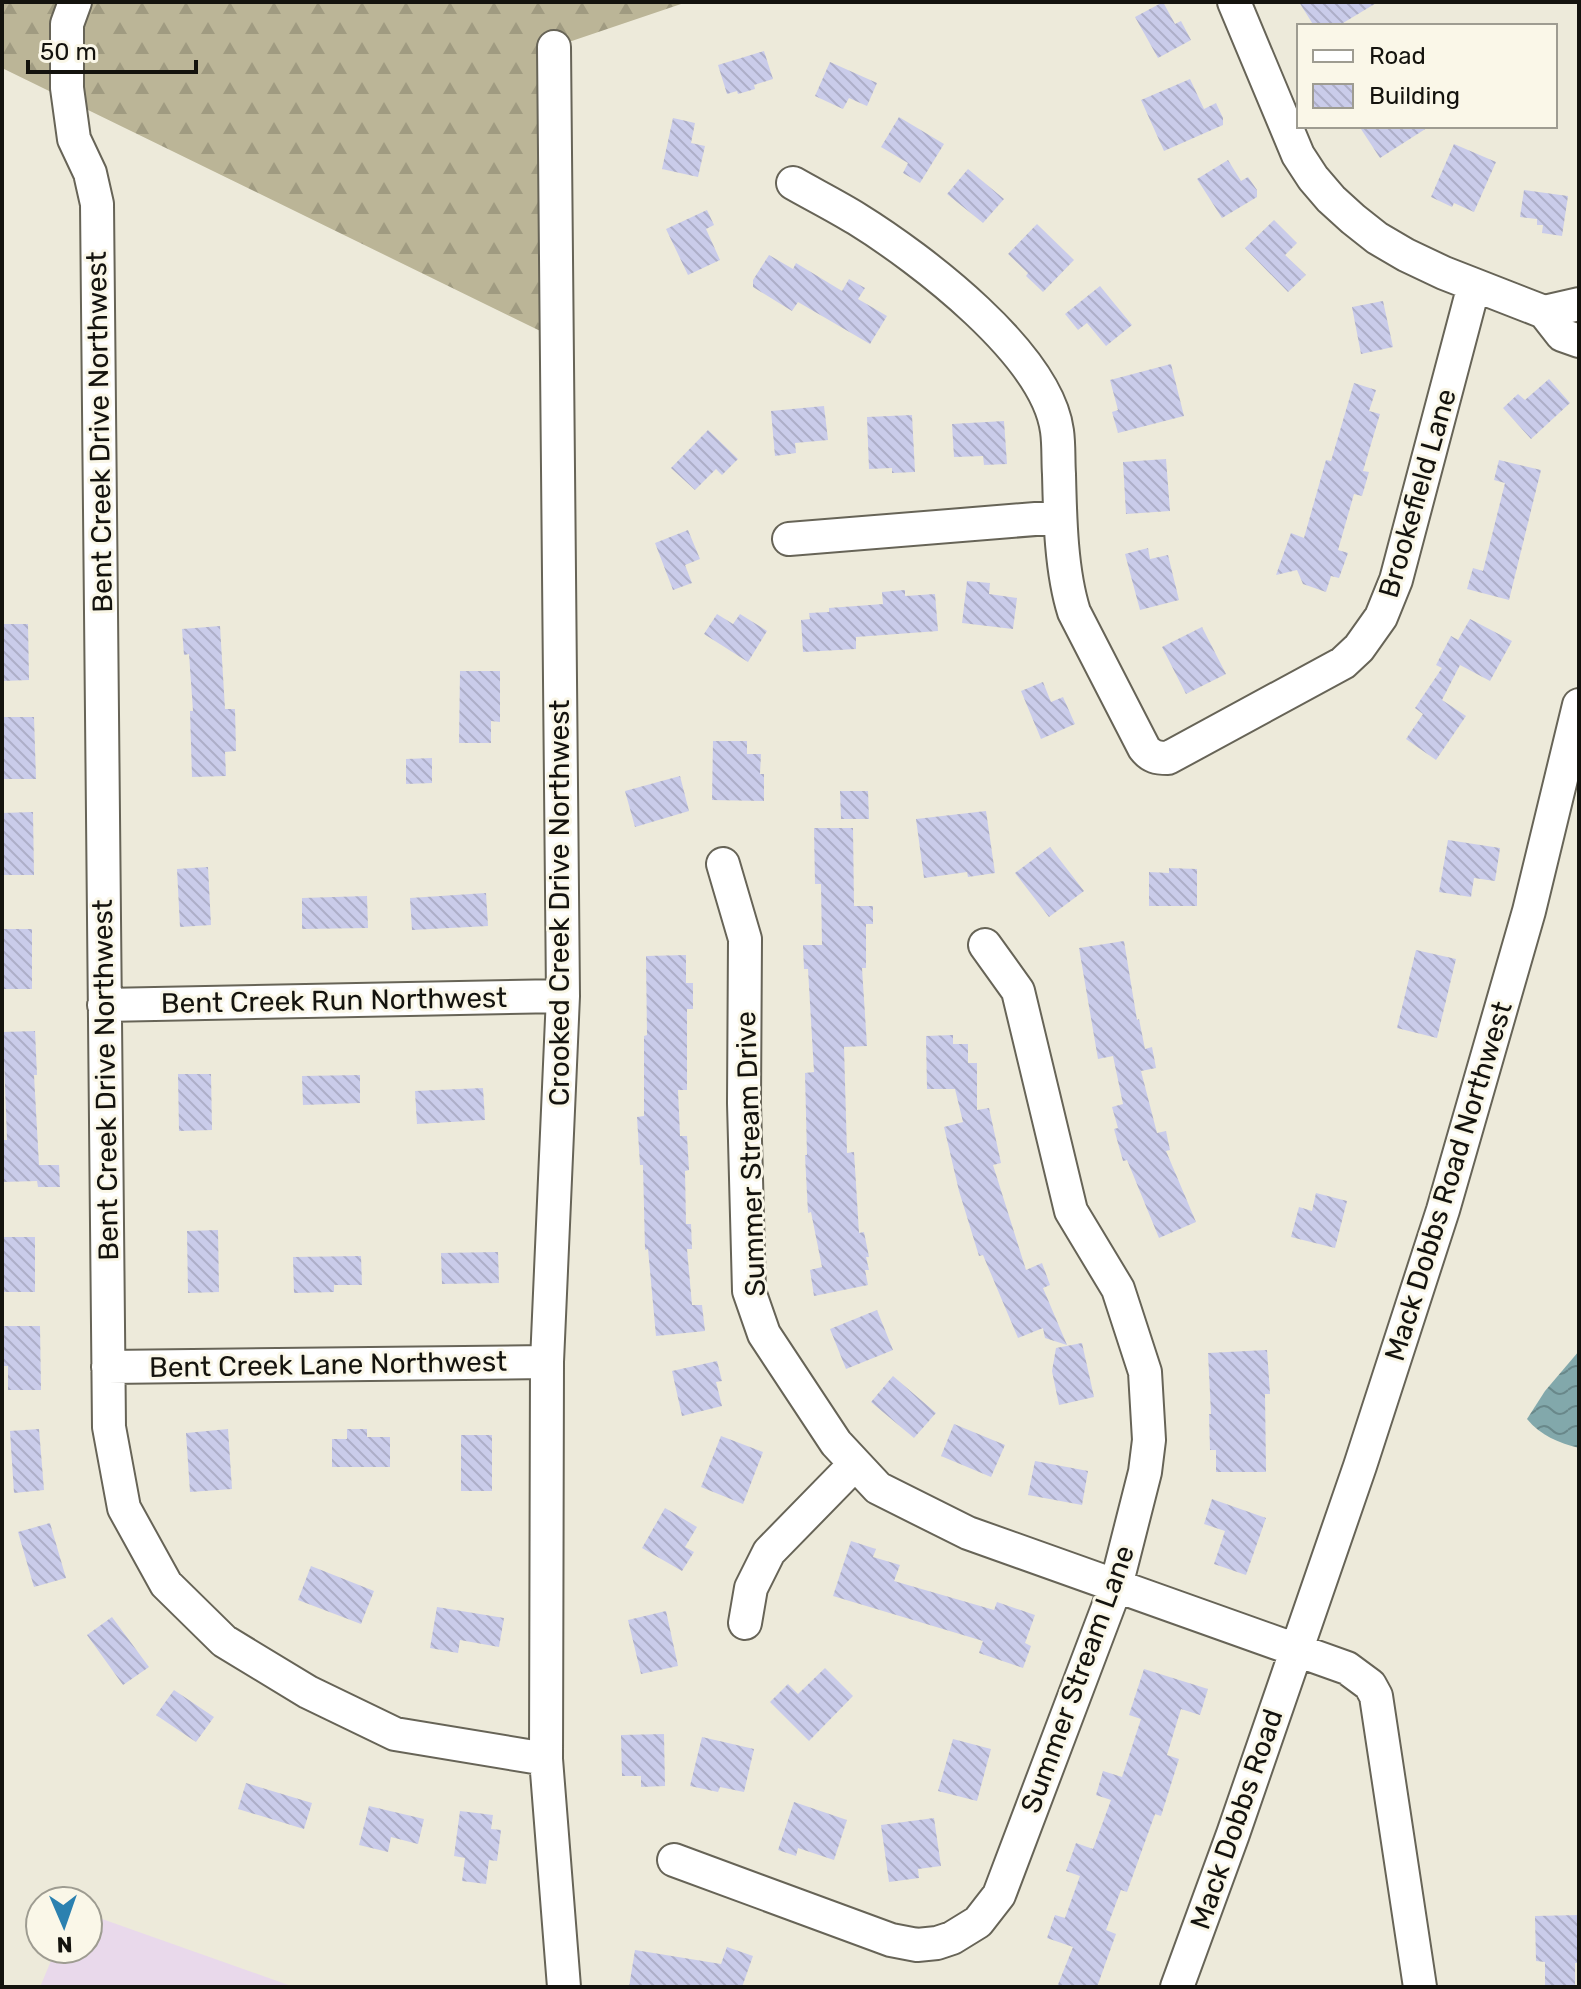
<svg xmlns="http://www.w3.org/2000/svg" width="1581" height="1989" font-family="Rubik,sans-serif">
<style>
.commercial{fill:#e9d9eb}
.forest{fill:url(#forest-firs)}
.water{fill:url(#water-waves)}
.building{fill:url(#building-back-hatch)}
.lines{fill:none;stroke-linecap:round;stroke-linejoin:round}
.minor-casing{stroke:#676457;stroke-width:36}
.minor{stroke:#fff;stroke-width:32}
.labels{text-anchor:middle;stroke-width:6;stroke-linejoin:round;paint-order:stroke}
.street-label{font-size:28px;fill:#14130e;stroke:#faf7e8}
</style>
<defs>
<pattern id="forest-firs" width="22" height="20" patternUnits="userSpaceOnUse" patternTransform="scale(2)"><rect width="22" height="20" fill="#bbb597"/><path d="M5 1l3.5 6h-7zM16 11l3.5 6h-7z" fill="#a09b81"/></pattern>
<pattern id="water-waves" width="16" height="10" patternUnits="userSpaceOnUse" patternTransform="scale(2)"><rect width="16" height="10" fill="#82a8ab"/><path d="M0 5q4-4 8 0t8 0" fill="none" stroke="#69888a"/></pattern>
<pattern id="building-back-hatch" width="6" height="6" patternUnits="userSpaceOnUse" patternTransform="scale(2)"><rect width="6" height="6" fill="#caccea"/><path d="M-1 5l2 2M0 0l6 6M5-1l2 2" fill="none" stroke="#adaec8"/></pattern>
</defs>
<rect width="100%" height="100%" fill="#edeada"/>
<path class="commercial" d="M88 1914 294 1987H40L56 1949H88Z"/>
<path class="forest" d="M2 2H687L554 47 567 344 2 68Z"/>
<path class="water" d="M1579 1351V1448C1559 1443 1541 1436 1527 1419L1545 1391Z"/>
<path class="building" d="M1163 2 1175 24 1181 21 1191 40 1158 58 1135 17Z
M1299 2H1378L1338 26H1314Z
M764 51 773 79 754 85 755 89 738 94 737 91 727 94 718 65Z
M830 62 877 83 867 106 849 98 843 109 815 96Z
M1190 79 1204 109 1216 103 1223 118V125L1164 151 1141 100Z
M899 117 944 144 920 183 903 173 908 163 881 147Z
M673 118 695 123 691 143 705 146 698 177 662 169Z
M1359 126H1430L1380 158Z
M1454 144 1496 162 1474 212 1454 203 1452 207 1431 197Z
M1228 160 1241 181 1248 177 1257 190V197L1222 218 1197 179Z
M968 169 1004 199 983 223 947 194Z
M1524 190 1568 196 1562 236 1542 233 1543 225H1537V219L1520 217Z
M707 210 714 225 706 229 720 260 688 275 666 229Z
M1274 220 1297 243 1285 255 1306 275 1288 292 1245 248Z
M1037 224 1074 260 1043 292 1026 276 1028 273 1008 254Z
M769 255 793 269 796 263 842 291 849 279 865 288 858 299 887 316 870 344 798 302 792 311 753 287V280Z
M1100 286 1132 325 1106 346 1087 323 1078 330 1065 314Z
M1383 301 1393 347 1361 354 1352 307Z
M1171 364 1184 416 1118 433 1112 412 1118 410 1110 380Z
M1549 379 1570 403 1531 439 1503 408 1518 394 1525 400Z
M1354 383 1376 390 1369 411 1380 414 1363 471 1369 472 1362 496 1354 494 1338 550 1348 553 1339 578 1331 576 1326 592 1303 584 1297 570 1276 575 1291 533 1304 538 1326 460 1331 461Z
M824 406 828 440 795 443 796 453 775 456 771 411Z
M912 415 915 472 892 473V468L869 469 867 417Z
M1004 421 1007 464 984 465 983 456 954 457 952 424Z
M708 430 738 459 722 475 716 469 695 490 671 468Z
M1166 459 1170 511 1126 514 1123 462Z
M1499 460 1541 470 1509 600 1467 589 1473 568 1483 571 1505 483 1494 480Z
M688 530 700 559 685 565 692 583 673 590 655 543Z
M1148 548 1150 559 1168 555 1179 600 1140 610 1125 554Z
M967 581 990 583 989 594 1017 598 1013 629 962 623Z
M905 590V596L935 594 938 631 856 637V649L803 652 801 620 810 619 809 613 829 612V608L883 604 882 592Z
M717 614 733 624 740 614 767 631 748 662 704 634Z
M1470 619 1512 641 1490 681 1460 665 1442 700 1466 716 1436 760 1406 739 1423 714 1415 708 1442 668 1436 665 1451 636 1458 640Z
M2 624H28L29 680 2 681Z
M220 626 225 709H235L236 751 225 752 226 776 192 777 190 711H193L189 654 184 655 182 629Z
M1202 627 1226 674 1186 694 1162 647Z
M460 671H500V722L491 721V743H459Z
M1043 682 1051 702 1063 697 1075 724 1041 739 1021 691Z
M2 717H34L36 779H2Z
M713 741H747V754H761L760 774H764V801L712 800Z
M432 758V783L406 784V759Z
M680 776 689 811 635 827 625 791Z
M840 791H868L869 819H841Z
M986 811 995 873 968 877 967 872 924 878 916 819Z
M33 812 34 875H2V813Z
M814 828H853L854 906H873V924H866V968H862L867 1046 844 1047 847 1153 854 1152 859 1233 864 1232 869 1257H866L869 1270H865L868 1285 814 1296 810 1270 822 1267 811 1212 808 1213 805 1155H807L805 1073 814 1072 808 969H804L803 945H822L821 884H815Z
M1448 840 1500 848 1495 881 1474 878 1471 897 1439 892Z
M1050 847 1084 891 1049 917 1015 873Z
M208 867 211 925 180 927 177 869Z
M1169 868 1197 869V906H1149V872L1169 873Z
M486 893 488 926 412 930 410 898Z
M367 896 368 928 302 929V898Z
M2 929H32V989H2Z
M1124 941 1137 1020 1139 1019 1145 1049 1152 1047 1156 1068 1141 1071 1157 1133 1166 1131 1170 1150 1166 1151 1196 1222 1159 1238 1127 1160 1123 1161 1114 1129 1118 1128 1112 1107 1123 1104 1113 1056 1098 1059 1079 948Z
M1416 950 1456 959 1437 1038 1397 1028Z
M686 955V983H693V1009H687V1090H678L680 1136H687L689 1170 685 1171 686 1224H691L692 1249H687L692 1305H702L705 1331 656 1336 648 1249 645 1250 643 1165H640L637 1117 644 1116V1036L647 1035 646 956Z
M35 1031 37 1075H34L39 1165H59L60 1187H38L37 1181 2 1182V1140H7L3 1032Z
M953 1035V1044H968V1063H977V1110L989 1108 1001 1163 993 1165 1026 1270 1042 1263 1050 1285 1043 1288 1067 1345 1045 1338 1043 1328 1018 1338 983 1255 979 1256 959 1191 944 1127 963 1122 955 1089H927L926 1036Z
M178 1074H211L212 1130 179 1131Z
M360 1075V1103L303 1105 302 1076Z
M483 1088 485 1120 417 1124 415 1091Z
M1316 1193 1347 1201 1335 1248 1291 1237 1299 1207 1312 1211Z
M218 1230 219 1292 188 1293 187 1231Z
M2 1237H35V1292H2Z
M498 1252 499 1283 442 1284 441 1253Z
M361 1256 362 1285H334V1292L294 1293 293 1257Z
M877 1310 893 1350 846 1369 830 1329Z
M2 1326H40L41 1390H8V1366H2Z
M1082 1343 1094 1397 1059 1405 1052 1371 1056 1348Z
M1267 1350 1270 1394H1265L1266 1472H1216V1450H1210L1209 1414H1211L1208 1353Z
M717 1361 722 1381 716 1382 722 1406 682 1416 672 1371Z
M893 1376 936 1413 914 1438 871 1402Z
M954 1424 1005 1445 991 1477 941 1456Z
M39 1429 44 1490 14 1493 10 1431Z
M228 1429 232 1489 190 1492 186 1433Z
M347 1429H367V1437H390V1467H332V1439H347Z
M461 1435H492V1491H461Z
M721 1436 763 1452 743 1504 701 1487Z
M1035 1461 1088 1471 1082 1505 1028 1495Z
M1212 1499 1266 1518 1246 1575 1214 1564 1225 1531 1204 1524Z
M665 1508 697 1527 685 1547 694 1552 682 1571 642 1548Z
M50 1523 66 1578 34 1587 18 1532Z
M851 1541 876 1549 873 1557 900 1565 894 1581 994 1610 997 1602 1035 1615 1025 1643 1031 1646 1023 1668 979 1653 983 1641 833 1596Z
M311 1566 374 1591 361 1624 298 1600Z
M437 1607 504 1618 499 1647 460 1640 458 1653 430 1648Z
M666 1611 678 1666 641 1674 628 1620Z
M112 1617 149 1667 123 1685 87 1635Z
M825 1668 853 1696 809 1741 770 1702 788 1684 798 1694Z
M1144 1669 1208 1689 1200 1715 1181 1709 1167 1755 1179 1759 1161 1816 1155 1814 1127 1892 1121 1890 1106 1930 1116 1934 1097 1987H1057L1073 1947 1047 1938 1055 1915 1065 1918 1080 1876 1066 1871 1076 1843 1093 1849 1111 1800 1096 1795 1103 1771 1122 1777 1141 1719 1129 1715Z
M174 1690 214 1717 196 1742 156 1715Z
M664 1734 665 1786 641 1787V1776H622L621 1735Z
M702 1737 754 1749 744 1792 720 1787 718 1792 690 1786Z
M953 1739 991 1749 977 1801 938 1791Z
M246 1783 312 1803 304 1829 238 1809Z
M794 1802 847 1820 834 1860 798 1848 796 1856 778 1850Z
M369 1806 424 1819 418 1844 391 1837 388 1852 359 1845Z
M460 1811 493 1815 491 1829 501 1830 497 1861 489 1860 486 1884 462 1881 465 1858 454 1856Z
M934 1818 941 1866 918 1869 919 1878 889 1882 881 1825Z
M1579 1915V1963H1575V1986L1545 1987V1962L1536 1961 1535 1916Z
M727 1947 753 1956 742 1987H629L635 1950 721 1964Z"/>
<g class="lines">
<defs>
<path id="minor" d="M75 2 67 24V88L74 139 90 173 97 204 109 1427 124 1508 166 1584 224 1641 308 1692 395 1734 546 1759
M1234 2 1298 155 1313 178 1331 199 1353 219 1377 238 1406 255 1444 273 1544 312 1562 335 1579 341
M554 47 563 996 547 1362 546 1759 564 1987
M793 183C814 195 836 206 857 219 920 258 1047 354 1057 431 1059 445 1058 460 1059 474 1060 517 1061 571 1074 612L1144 748C1151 757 1157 758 1168 758L1343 663 1359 648 1381 617 1396 580 1474 285
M1544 312 1579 304
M789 539 1060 517
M723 864 745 939 744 1103 749 1291 764 1334 836 1443 878 1488 968 1533 1347 1668 1370 1685 1376 1696 1420 1987
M104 1005 563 996
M108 1367 547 1362
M745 1623 751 1588 769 1552 855 1464
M674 1860 891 1940 917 1945 937 1943 952 1938 978 1922 999 1895 1116 1586 1145 1472 1149 1440 1145 1372 1118 1289 1071 1211 1018 991 985 945
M1177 1987 1233 1834 1360 1466 1443 1210 1529 911 1579 705"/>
</defs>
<use href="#minor" class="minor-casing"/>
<use href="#minor" class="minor"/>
</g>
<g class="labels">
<g class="street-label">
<text transform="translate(99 432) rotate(-91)" y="10">Bent Creek Drive Northwest</text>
<text transform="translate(1417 493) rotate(-74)" y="10">Brookefield Lane</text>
<text transform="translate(559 903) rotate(-90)" y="10">Crooked Creek Drive Northwest</text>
<text transform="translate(334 1000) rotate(-1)" y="10">Bent Creek Run Northwest</text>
<text transform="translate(105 1080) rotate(-91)" y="10">Bent Creek Drive Northwest</text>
<text transform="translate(750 1154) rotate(-92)" y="10">Summer Stream Drive</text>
<text transform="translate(1448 1181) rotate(-73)" y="10">Mack Dobbs Road Northwest</text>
<text transform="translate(328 1364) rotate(-1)" y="10">Bent Creek Lane Northwest</text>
<text transform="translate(1077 1679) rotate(-70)" y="10">Summer Stream Lane</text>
<text transform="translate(1236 1819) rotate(-71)" y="10">Mack Dobbs Road</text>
</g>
</g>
<rect width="1581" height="1989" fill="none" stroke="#14130e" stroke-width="8"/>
<rect x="1297" y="24" width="260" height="104" fill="#faf7e8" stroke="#9e9c91" stroke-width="2"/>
<rect x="1313" y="50" width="40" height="12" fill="#ffffff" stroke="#9e9c91" stroke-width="2"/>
<text x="1369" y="64" font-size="24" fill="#14130e">Road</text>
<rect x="1313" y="84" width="40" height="24" fill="url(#building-back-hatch)" stroke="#9e9c91" stroke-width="2"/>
<text x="1369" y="104" font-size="24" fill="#14130e">Building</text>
<g transform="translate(64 1925) rotate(178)"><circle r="38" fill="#faf7e8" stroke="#9e9c91" stroke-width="2"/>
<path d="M0-6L14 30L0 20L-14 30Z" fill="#2b81b0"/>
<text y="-12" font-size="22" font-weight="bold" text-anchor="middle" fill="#14130e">N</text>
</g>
<path d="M28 60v12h168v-12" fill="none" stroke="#14130e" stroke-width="4"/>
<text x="40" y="60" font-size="24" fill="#14130e" stroke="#faf7e8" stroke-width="6" paint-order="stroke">50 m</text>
</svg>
